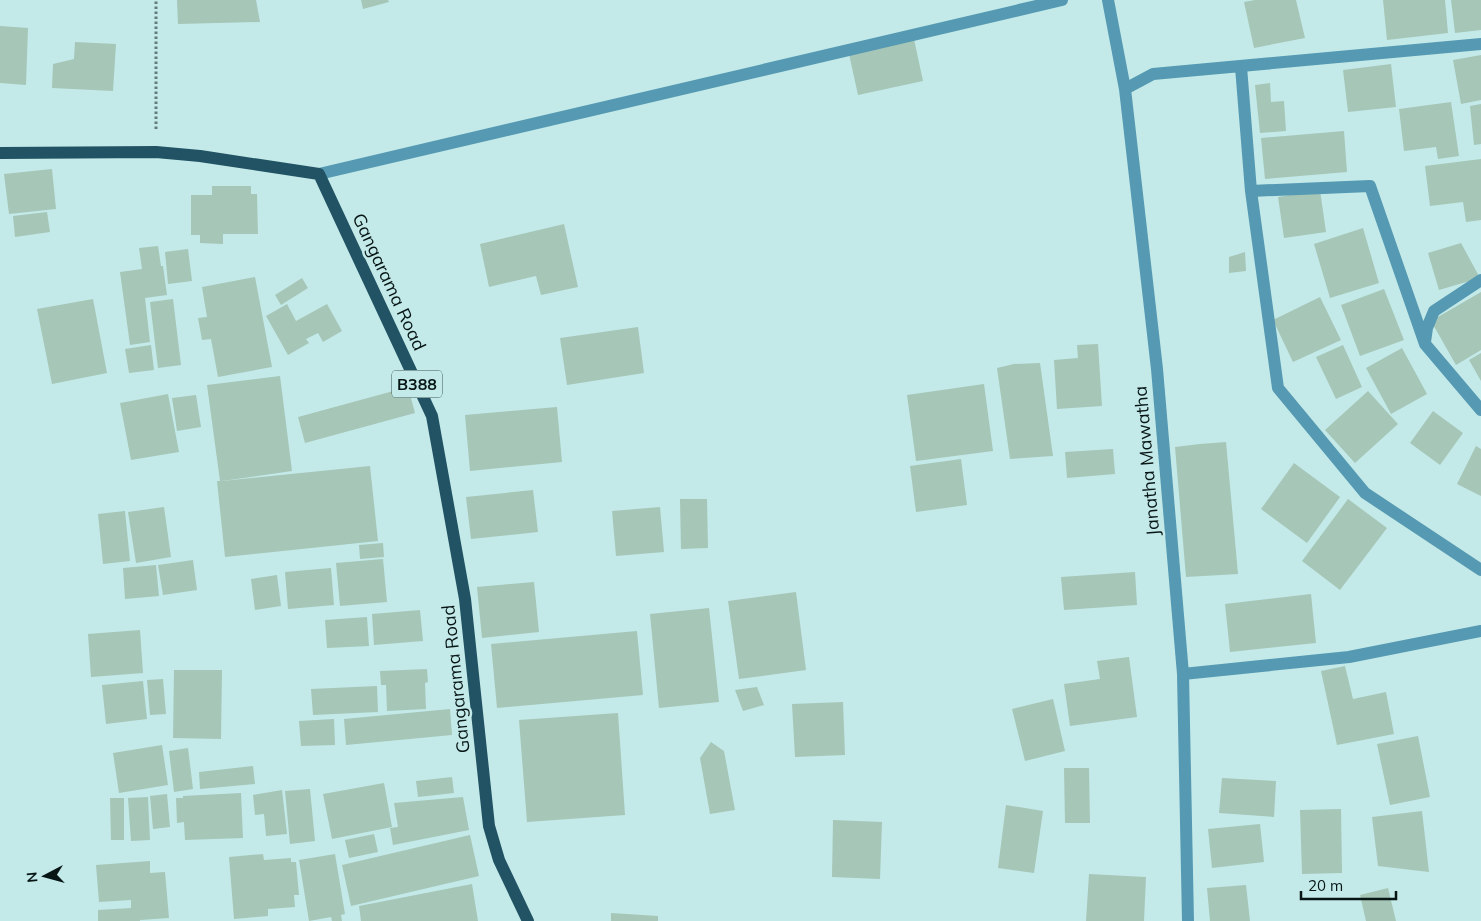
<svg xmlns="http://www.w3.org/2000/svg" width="1481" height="921" font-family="Mulish,sans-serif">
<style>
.building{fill:#a6c6b7}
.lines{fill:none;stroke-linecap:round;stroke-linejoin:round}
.path{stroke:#627c7c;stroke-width:3;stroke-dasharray:2.5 2.5;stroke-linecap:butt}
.lane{stroke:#5599b2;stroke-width:12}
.street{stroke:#5599b2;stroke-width:12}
.primary{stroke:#225364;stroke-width:12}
.labels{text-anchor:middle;stroke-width:5;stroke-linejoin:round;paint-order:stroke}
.shield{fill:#c3eae9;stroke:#3f5555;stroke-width:1}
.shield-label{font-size:16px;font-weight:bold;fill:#071515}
.street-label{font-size:18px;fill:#071515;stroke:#c3eae9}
</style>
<rect width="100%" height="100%" fill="#c3eae9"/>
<path class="building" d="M177 0H256L260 22 178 24Z
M361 0H388L389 2 363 9Z
M1255 0H1296L1305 38 1254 48 1244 2Z
M1383 0H1445L1448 33 1387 40Z
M1451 0H1481V30L1455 33Z
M0 26 28 28 26 85 0 83Z
M914 39 923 81 858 95 849 54Z
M75 42 116 44 113 91 52 88 53 64 74 59Z
M1481 55V100L1461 104 1453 60Z
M1391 64 1396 107 1348 112 1343 70Z
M1270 83 1271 102 1284 101 1286 131 1260 133 1255 85Z
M1451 102 1459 156 1438 159 1436 147 1404 151 1399 109Z
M1481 104V144L1474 145 1470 106Z
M1344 131 1347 172 1265 179 1261 138Z
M1481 159V220L1466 222 1463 202 1430 206 1425 166Z
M52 169 56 209 9 214 4 174Z
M212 186H251V194H257L258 234H223V244L200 243V235H191V195H212Z
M1320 190 1326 232 1284 238 1278 197Z
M47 212 50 232 15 237 13 216Z
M564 224 578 287 541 295 536 276 489 287 480 244Z
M1363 228 1379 283 1330 298 1314 244Z
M1461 243 1480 278 1439 290 1428 253Z
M158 246 161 266H163L167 295 145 298 150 342 130 345 120 272 142 269 139 248Z
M188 249 192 281 168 284 165 252Z
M1245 252 1246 271 1229 273V257Z
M255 277 272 367 218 377 211 339 202 340 198 318 207 317 202 287Z
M302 278 308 288 281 305 275 295Z
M1384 289 1404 340 1360 356 1341 305Z
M1481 292V350L1456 365 1431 321Z
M1320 297 1341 340 1293 362 1273 320Z
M93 299 107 373 52 384 37 309Z
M173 299 181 365 158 368 150 302Z
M287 304 296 321 327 304 342 331 323 342 318 333 306 339 309 343 288 355 266 316Z
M638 327 644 373 567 385 560 338Z
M1098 344 1102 406 1057 409 1054 360 1078 358 1077 345Z
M151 345 154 370 129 373 125 349Z
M1343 345 1362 387 1336 399 1316 357Z
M1402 348 1427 394 1391 414 1366 368Z
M1481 353V381L1469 360Z
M1040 363 1053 456 1010 459 997 368 1014 364Z
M280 376 292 471 222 481 370 466 378 541 225 557 217 481H220L207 385Z
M984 384 993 451 916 461 907 395Z
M408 387 415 413 305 443 298 417Z
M1368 391 1398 424 1355 463 1325 430Z
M168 394 179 452 131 460 120 403Z
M196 395 201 427 177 431 172 398Z
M557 407 562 462 470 471 465 415Z
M1433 411 1463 433 1440 465 1410 443Z
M1226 442 1238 574 1186 577 1175 447 1200 444Z
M1476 446 1481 449V496L1457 484Z
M1113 449 1115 474 1067 478 1065 452Z
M961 459 967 505 916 512 910 466Z
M1294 463 1340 497 1307 543 1261 509Z
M533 490 538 532 471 539 466 497Z
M680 499H707L708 548 681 549Z
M1348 499 1387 528 1340 590 1302 561Z
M164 507 171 557 136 563 128 512Z
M660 507 664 552 616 556 612 511Z
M125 511 130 561 103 564 98 514Z
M383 543 384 557 360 559 359 545Z
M383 559 387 602 340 606 336 563Z
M193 560 197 590 163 595 158 565Z
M156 565 159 596 125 599 123 568Z
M331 568 334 605 288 609 285 572Z
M1135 572 1137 605 1064 610 1061 577Z
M277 575 281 606 255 610 251 579Z
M534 582 539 632 482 638 477 587Z
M796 592 806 670 739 679 728 601Z
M1311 594 1316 643 1230 652 1225 604Z
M709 608 719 702 659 708 650 614Z
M420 610 423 641 374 645 372 614Z
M367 617 369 646 327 648 325 620Z
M140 630 143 673 91 677 88 634Z
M637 631 643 695 497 708 491 644Z
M1129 657 1137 717 1070 726 1064 684 1100 679 1097 661Z
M1345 666 1353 699 1386 692 1394 734 1337 745 1321 671Z
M427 669 428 682 425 683 426 709 387 711 386 685H381L380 671Z
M174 670H222L221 739 173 738Z
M163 679 166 714 150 715 147 680Z
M143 681 147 719 106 724 102 685Z
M377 686 378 712 313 715 311 689Z
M757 687 764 705 743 711 735 690Z
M1053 699 1065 751 1025 761 1012 709Z
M843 702 845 755 795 757 792 704Z
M450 709 452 735 346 745 344 719Z
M618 713 625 815 527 822 519 720Z
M334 719 335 745 301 746 299 721Z
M1418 736 1430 797 1390 805 1377 744Z
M711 742 724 751 735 810 710 814 700 758Z
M162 745 168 785 119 793 113 753Z
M188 748 193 789 174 792 169 751Z
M253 766 255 784 200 789 199 772Z
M1064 768H1089L1090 823H1065Z
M452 777 454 793 418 797 416 781Z
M1222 778 1276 781 1274 817 1219 813Z
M384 783 392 827 332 839 323 794Z
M310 789 315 841 290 844 285 791Z
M282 790 287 834 266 836 264 814 255 815 253 795Z
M241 793 243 838 185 840 184 822 177 823 176 798H183V796Z
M167 794 170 827 153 829 150 796Z
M148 797 150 840 131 841 128 798Z
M463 797 469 830 393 845 390 828 398 827 394 803Z
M110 798H124V840H111Z
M1006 805 1043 811 1034 873 998 868Z
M1341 809 1342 873 1302 874 1300 810Z
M1422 811 1429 872 1378 866 1372 817Z
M833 820 882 822 880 879 832 877Z
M1260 824 1264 862 1212 868 1208 829Z
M374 834 378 852 349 858 345 840Z
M470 835 479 876 351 906 342 865Z
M263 854 264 860 291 858V862H296L299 895H294L295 907 268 909V916L234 919 229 857Z
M335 854 345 914 341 915 342 921H332L331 917 309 921 299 860Z
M150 861V873L165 872 169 918 140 920V921H98V910L131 908V900L99 902 96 865Z
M1089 874 1146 877 1144 921H1086Z
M472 884 478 921H361L359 906Z
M1246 885 1250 921H1210L1207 888Z
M1388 888 1396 921H1366L1360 895Z
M611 913 658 916V921H611Z"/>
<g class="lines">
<path class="path" d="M156 129V0"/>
<path class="lane" d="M319 174 1062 0"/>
<path class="street" d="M1108 0 1125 89 1157 369 1183 674 1188 921
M1241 67 1251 191 1278 388 1365 493 1481 570
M1125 89 1153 74 1481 44
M1251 191 1370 186 1425 344 1481 410
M1425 342 1427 328 1434 311 1481 280
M1183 674 1349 657 1481 631"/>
<path class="primary" d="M0 153 156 152 200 156 319 174 432 416 465 599 489 826 499 860 528 921"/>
</g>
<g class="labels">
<rect class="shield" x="392" y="370.5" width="50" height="27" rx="4"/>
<g class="shield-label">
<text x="417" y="390">B388</text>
</g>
<g class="street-label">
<text transform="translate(389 282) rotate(65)" y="6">Gangarama Road</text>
<text transform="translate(1147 461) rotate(-95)" y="6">Janatha Mawatha</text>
<text transform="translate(456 679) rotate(-96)" y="6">Gangarama Road</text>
</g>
</g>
<g transform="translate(45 876) rotate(264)" stroke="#c3eae9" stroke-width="4" paint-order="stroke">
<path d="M0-4L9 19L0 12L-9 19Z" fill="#071515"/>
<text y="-8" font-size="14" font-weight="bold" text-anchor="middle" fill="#071515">N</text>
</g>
<path d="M1301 891v8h95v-8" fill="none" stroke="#071515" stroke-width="2.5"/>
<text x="1308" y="891" font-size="15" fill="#071515" stroke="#c3eae9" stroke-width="4" paint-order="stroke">20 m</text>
</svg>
